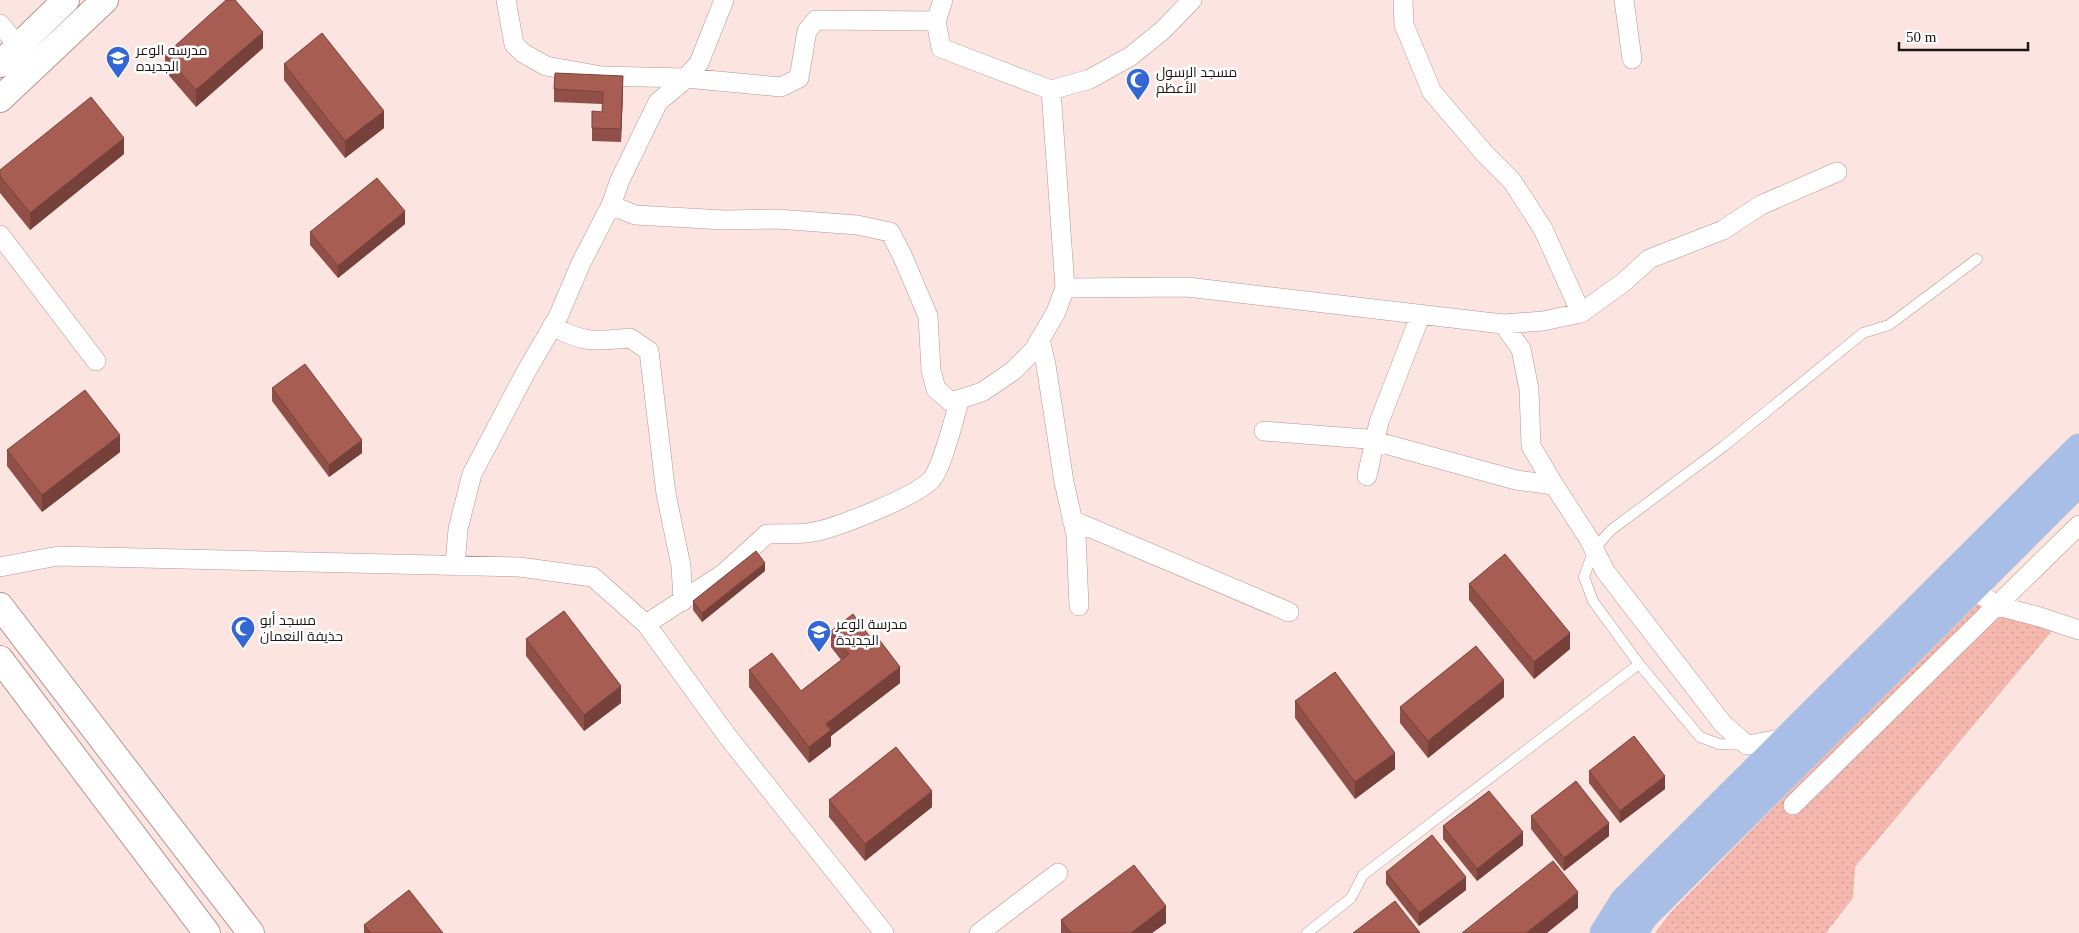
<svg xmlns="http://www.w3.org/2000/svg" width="2079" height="933" font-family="'Times New Roman',Cairo,serif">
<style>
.park{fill:url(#park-dots)}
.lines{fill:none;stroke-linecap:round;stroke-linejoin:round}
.lane-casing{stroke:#b39793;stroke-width:11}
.street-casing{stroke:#b39793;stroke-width:20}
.secondary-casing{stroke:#b39793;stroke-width:28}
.primary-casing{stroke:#d2d0d0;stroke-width:29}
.lane{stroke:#fff;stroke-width:10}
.street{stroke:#fff;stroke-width:19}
.secondary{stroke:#fff;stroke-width:26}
.primary{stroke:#a9bee6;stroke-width:28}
.wall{fill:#905047}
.shaded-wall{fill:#76413a}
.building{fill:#a85d53;stroke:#76413a}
.labels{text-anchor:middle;stroke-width:5;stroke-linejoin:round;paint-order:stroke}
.poi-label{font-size:14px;fill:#1e1412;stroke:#fff;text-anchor:start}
</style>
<defs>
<pattern id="park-dots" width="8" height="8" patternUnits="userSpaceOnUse" patternTransform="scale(1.25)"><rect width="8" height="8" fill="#f5b8ae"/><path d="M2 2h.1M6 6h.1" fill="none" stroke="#d29d95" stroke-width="1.8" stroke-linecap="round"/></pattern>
</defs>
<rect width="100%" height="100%" fill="#fce4e0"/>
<path class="park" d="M1975 602 2052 631 1855 867 1853 898 1826 933H1655L1671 912Z"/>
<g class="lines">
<defs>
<path id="lane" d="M1746 745 1719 744 1700 737 1639 664 1593 601 1584 577 1594 549 1611 530 1724 446 1863 333 1889 325 1977 259
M1307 933 1351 898 1363 875 1639 664"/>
<path id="street" d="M506 0 514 44 523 53 546 66 602 76 686 78 781 87 799 78 807 31 816 20 936 21 941 48 1051 90 1065 288 1056 312 1034 350 1013 371 982 392 951 402 936 389 931 370 928 316 902 255 890 232 857 225 777 219 725 220 635 215 611 205
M1403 0 1404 25 1432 92 1485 154 1512 181 1543 229 1581 313
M1624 0 1632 59
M936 21 943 0
M0 24 18 46
M1051 90 1090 79 1131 56 1163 30 1192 0
M0 235 96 361
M1065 288 1187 287 1503 324 1521 349 1529 389 1531 446 1554 485 1589 539 1605 571 1723 724 1747 745 1787 738
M1503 324 1543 321 1581 313 1624 282 1649 259 1723 230 1761 205 1837 172
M552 326C586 344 593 341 630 338L649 351 666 494 681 566 683 601
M1040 339 1046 365 1064 482 1076 535 1079 606
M1264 431 1367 439 1516 480 1554 485
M1367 476 1379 422 1421 314
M1072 520 1289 612
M455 566 458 529 472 474 527 370 558 317 581 263 611 205 620 180 658 102 681 83 699 63 724 0
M0 567 58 556 519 567 593 577 646 624 728 737 884 933
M1971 588 1998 606 2040 617 2079 630
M646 624 723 574 767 534C782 533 799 535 813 532 837 528 917 496 932 479 943 465 954 418 960 399
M1793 805 2079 525
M979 933 1058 873"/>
<path id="secondary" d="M0 64 66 0
M0 99 105 0
M0 606 251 933
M0 659 207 933"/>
<path id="primary" d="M1604 933 1624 901 2079 448
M1633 933 1644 916 2079 482"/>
</defs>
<use href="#lane" class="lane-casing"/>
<use href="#street" class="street-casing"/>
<use href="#secondary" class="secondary-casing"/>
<use href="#primary" class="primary-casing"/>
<use href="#lane" class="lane"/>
<use href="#street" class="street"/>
<use href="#secondary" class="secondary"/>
<use href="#primary" class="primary"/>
</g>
<path class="wall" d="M263 48 196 107 165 71V55Z
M284 64 384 128 345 158 284 80Z
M623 88 621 142 592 141V128L602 112V104L554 102V89Z
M124 154 30 230 0 193V170Z
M405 224 338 278 310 245V232Z
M272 388 362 453 329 477 272 401Z
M7 450 120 452 42 512 7 466Z
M765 571 702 622 693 610V601Z
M1469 584 1570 649 1534 679 1469 600Z
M831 631 900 683 831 736V746L809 763 749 687V670L801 691 841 660 831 647Z
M526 639 621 703 584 731 526 656Z
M1504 697 1428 758 1400 723V707Z
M1295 701 1395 769 1355 799 1295 718Z
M1589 771 1665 789 1620 823 1589 783Z
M829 800 932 807 865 861 829 817Z
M1531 816 1609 836 1564 871 1531 829Z
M1443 826 1523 845 1477 881 1443 839Z
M1386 872 1466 890 1419 926 1386 884Z
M1061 920 1166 923 1152 933H1061Z
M364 925 443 933H364Z"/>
<path class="shaded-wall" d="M263 32V48L196 107V90Z
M623 76V88L621 142V129Z
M384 111V128L345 158V141Z
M124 138V154L30 230V213Z
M405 211V224L338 278V266Z
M120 435V452L42 512V495Z
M362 440V453L329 477V465Z
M765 563V571L702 622V613Z
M1570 633V649L1534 679V662Z
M900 667V683L831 736V746L809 763V747L826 724Z
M1504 680V697L1428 758V741Z
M621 686V703L584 731V715Z
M1395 753V769L1355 799V782Z
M1665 776V789L1620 823V811Z
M932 791V807L865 861V844Z
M1609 823V836L1564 871V858Z
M1523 832V845L1477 881V869Z
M1466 877V890L1419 926V913Z
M1578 892V908L1547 933H1526Z
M1166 906V923L1152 933H1131Z"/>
<path class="building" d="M226 0H235L263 32 196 90 165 55Z
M322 33 384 111 345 141 284 64Z
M555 73 623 76 621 129 592 128V111L602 112 603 92 554 89Z
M91 97 124 138 30 213 0 176V170Z
M377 178 405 211 338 266 310 232Z
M305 364 362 440 329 465 272 388Z
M85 390 120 435 42 495 7 450Z
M756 551 765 563 702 613 693 601Z
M1505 554 1570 633 1534 662 1469 584Z
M564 611 621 686 584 715 526 639Z
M853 614 870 637 875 634 900 667 826 724 831 730 809 747 749 670 772 653 801 691 849 654 831 631Z
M1476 646 1504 680 1428 741 1400 707Z
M1335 672 1395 753 1355 782 1295 701Z
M1634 736 1665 776 1620 811 1589 771Z
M896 747 932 791 865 844 829 800Z
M1576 781 1609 823 1564 858 1531 816Z
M1489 791 1523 832 1477 869 1443 826Z
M1432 835 1466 877 1419 913 1386 872Z
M1553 861 1578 892 1526 933H1462Z
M1134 865 1166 906 1131 933H1071L1061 920Z
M409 890 443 933H371L364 925Z
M1395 901 1420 933H1353Z"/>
<defs>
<symbol id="school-pin" viewBox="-11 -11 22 30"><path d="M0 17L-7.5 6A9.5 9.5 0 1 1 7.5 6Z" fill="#3566d5" stroke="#fff"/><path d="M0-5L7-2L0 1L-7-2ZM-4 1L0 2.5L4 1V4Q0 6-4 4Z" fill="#fff"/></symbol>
<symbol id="mosque-pin" viewBox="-11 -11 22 30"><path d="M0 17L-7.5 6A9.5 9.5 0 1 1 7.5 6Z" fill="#3566d5" stroke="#fff"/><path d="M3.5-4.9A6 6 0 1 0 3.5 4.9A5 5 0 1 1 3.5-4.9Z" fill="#fff"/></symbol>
</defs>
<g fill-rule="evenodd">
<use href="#school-pin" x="104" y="44" width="28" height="38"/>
<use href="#mosque-pin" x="1124" y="66" width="28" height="38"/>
<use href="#mosque-pin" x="229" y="614" width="28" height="38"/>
<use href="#school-pin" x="805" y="618" width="28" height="38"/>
</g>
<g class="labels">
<g class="poi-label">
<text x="136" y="55">مدرسه الوعر<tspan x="136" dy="16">الجديده</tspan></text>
<text x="1156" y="77">مسجد الرسول<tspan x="1156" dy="16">الأعظم</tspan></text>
<text x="260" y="625">مسجد أبو<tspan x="260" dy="16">حذيفة النعمان</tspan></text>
<text x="836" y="629">مدرسة الوعر<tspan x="836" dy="16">الجديدة</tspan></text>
</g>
</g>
<path d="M1899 42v8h129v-8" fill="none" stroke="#1e1412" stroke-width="2.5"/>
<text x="1906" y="42" font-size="15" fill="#1e1412" stroke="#ffffff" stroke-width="4" paint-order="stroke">50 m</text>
</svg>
